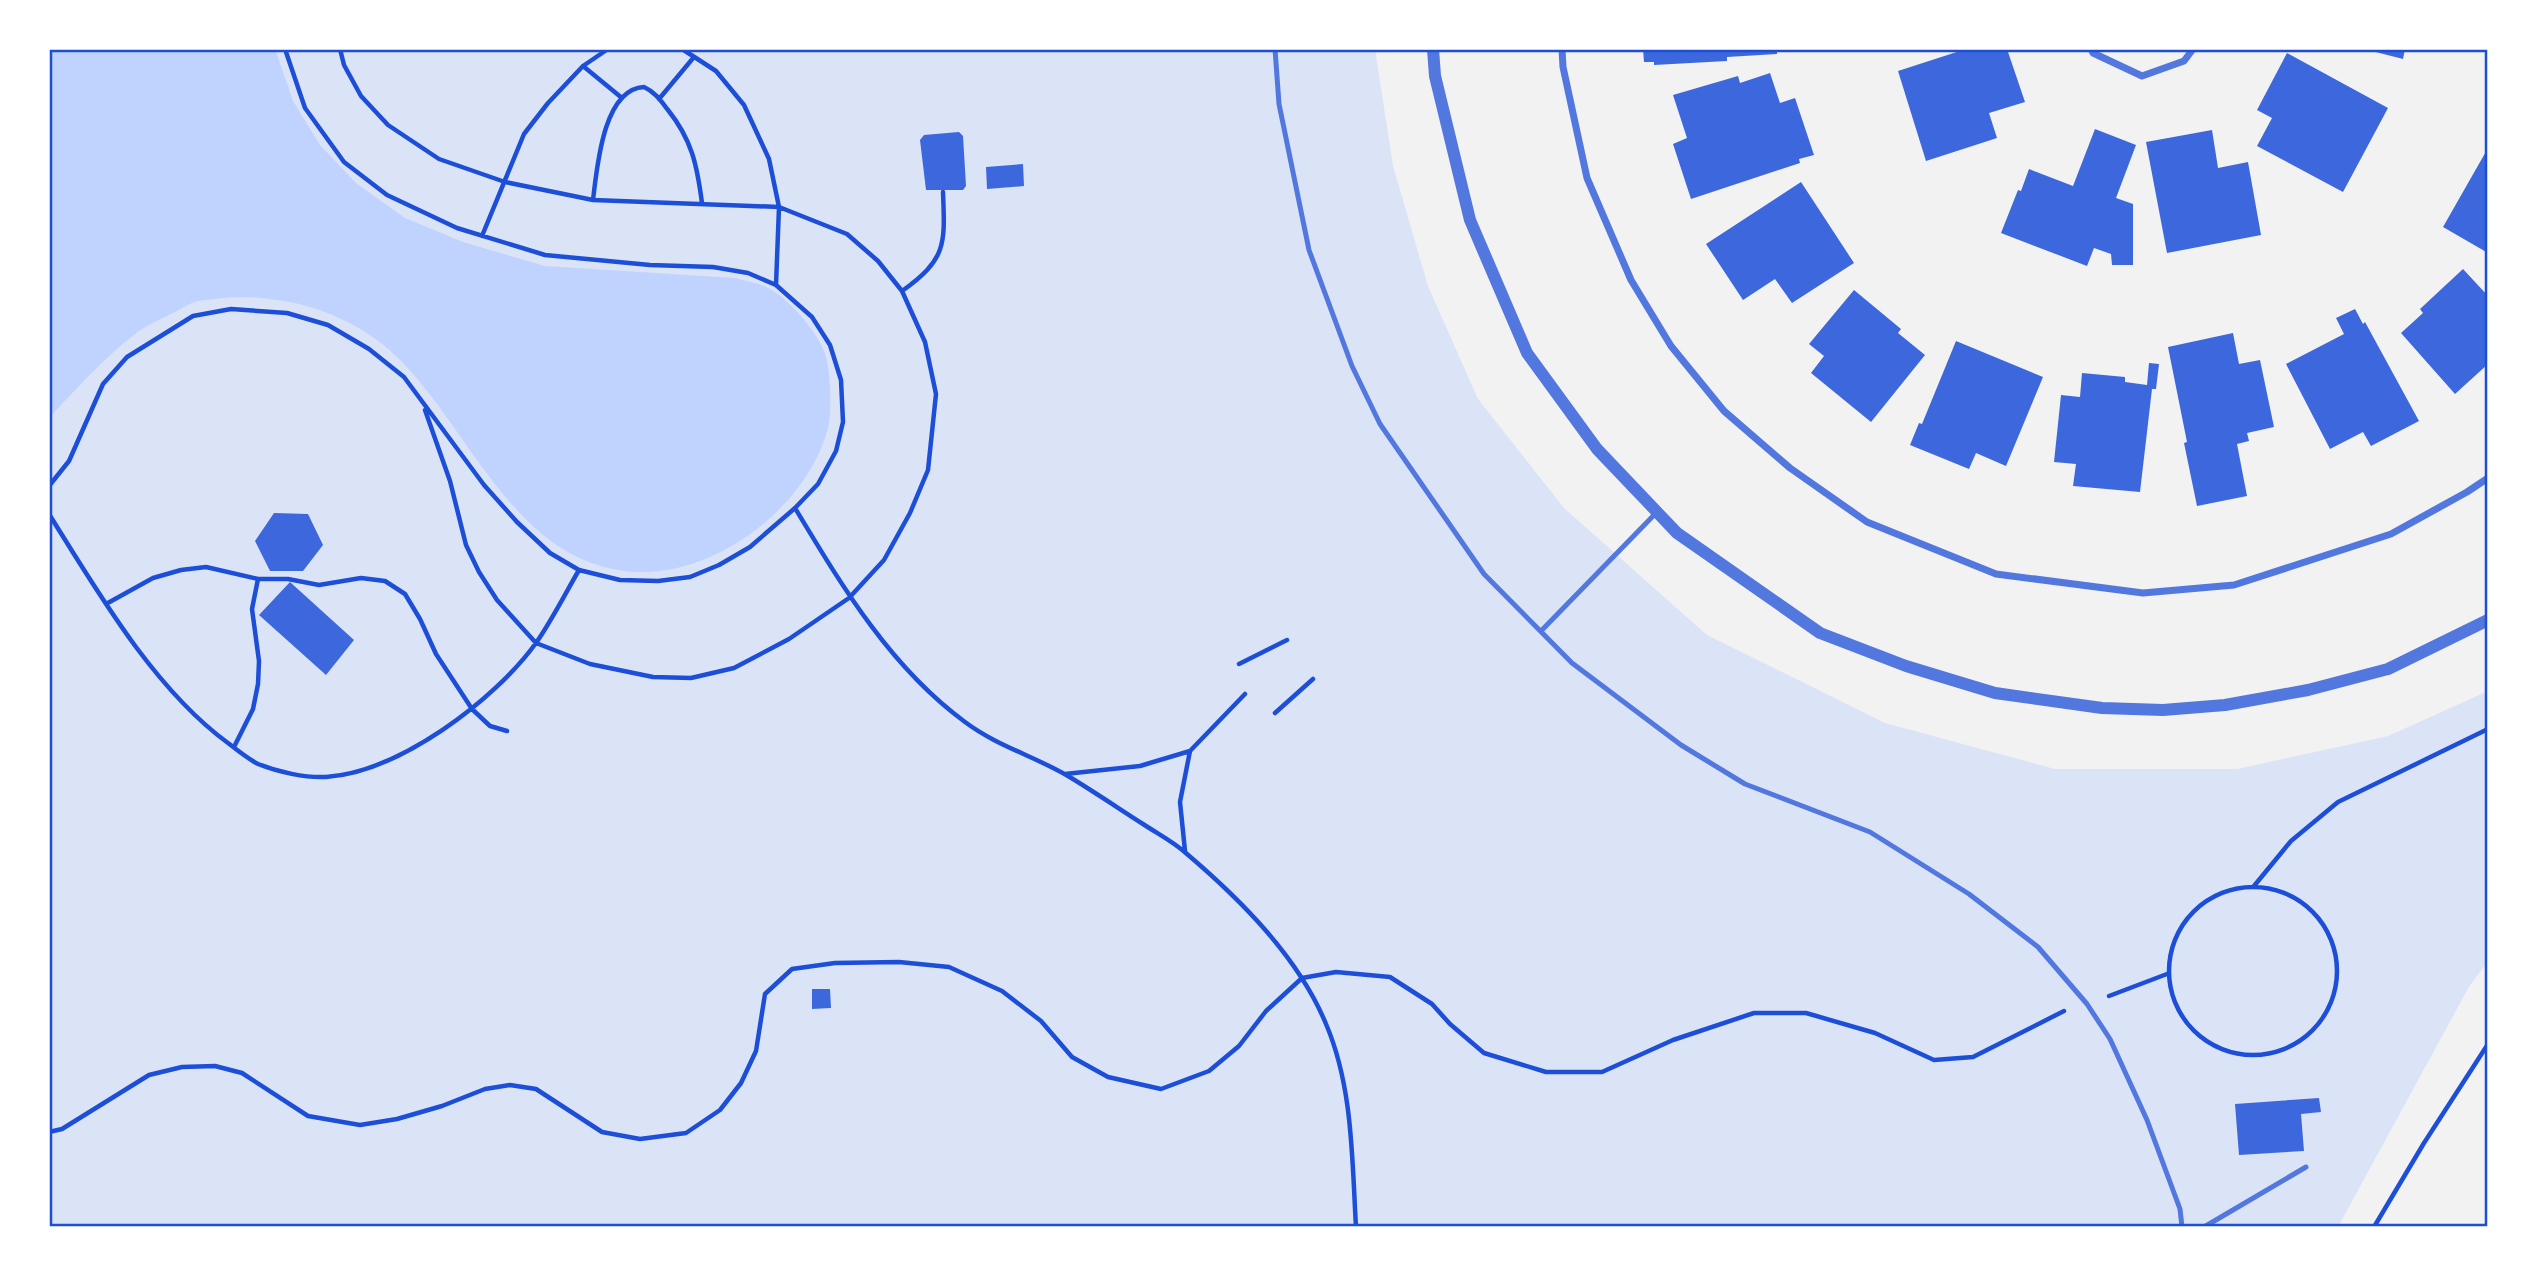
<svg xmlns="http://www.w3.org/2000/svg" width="2537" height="1276" font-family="'Noto Serif',serif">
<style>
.green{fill:#dbe4f7}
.water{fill:#bfd3fe}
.building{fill:#3d67dc}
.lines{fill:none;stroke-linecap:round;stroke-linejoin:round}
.path{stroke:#1d4ed8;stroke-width:4.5}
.service{stroke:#5277de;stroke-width:5}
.minor{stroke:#5277de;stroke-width:7}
.tertiary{stroke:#5277de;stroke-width:12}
.neatline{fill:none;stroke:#1d4ed8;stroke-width:2.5}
</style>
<rect width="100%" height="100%" fill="#f2f2f2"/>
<path class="green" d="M49 49H1375L1393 166 1428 286 1478 399 1564 508 1707 635 1885 723 2055 769H2237L2388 736 2488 691V962L2470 985 2338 1227H49Z"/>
<path class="water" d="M49 49H275L293 101 320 145 356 183 405 218 463 242 545 266 735 278C744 281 755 282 764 286 786 295 815 329 824 351 831 368 832 411 828 428 808 505 719 574 640 572 519 569 475 437 402 362 368 326 318 304 270 299 246 296 222 297 198 301 189 303 180 310 171 314 159 320 145 326 135 334 103 359 76 389 49 418Z"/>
<path class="building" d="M1643 49H1777V54L1727 57V61L1654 65V62H1644Z
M1966 49H2007L2025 102 1989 113 1997 138 1926 161 1898 71Z
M2364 49H2405L2403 59Z
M2287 53 2388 108 2343 192 2257 146 2272 118 2257 110Z
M1770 73 1780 103 1795 98 1814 155 1799 159 1800 163 1691 199 1673 144 1687 138 1673 95 1738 76 1740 83Z
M2095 129 2136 145 2116 198 2133 204V265H2112L2111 254 2094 248 2087 266 2001 233 2018 190 2021 191 2029 169 2073 186Z
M2212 130 2218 168 2248 162 2261 235 2167 253 2146 142Z
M959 132 963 136 966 186 963 190H926L920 140 924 135Z
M2488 148V253L2443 227Z
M1023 164 1024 186 987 189 986 167Z
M1801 182 1854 263 1792 303 1775 279 1743 300 1706 244Z
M2463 269 2488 296V364L2455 394 2401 333 2423 313 2420 309Z
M1854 290 1901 329 1898 333 1925 355 1871 422 1811 373 1824 356 1809 344Z
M2355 309 2363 324 2365 322 2419 421 2371 446 2363 432 2330 449 2286 364 2344 334 2336 318Z
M2233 333 2239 364 2260 360 2274 427 2247 433 2249 441 2237 444 2247 496 2197 506 2184 443 2187 442 2168 347Z
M1956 341 2043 377 2006 466 1976 453 1969 469 1910 445 1919 423 1922 424Z
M2149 363 2159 364 2156 389H2152L2140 492 2073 486 2076 464 2054 462 2061 395 2080 397 2082 373 2125 377V382L2147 385Z
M274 513 308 514 323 545 303 571H270L255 541Z
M290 582 354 640 326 675 259 615Z
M812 989H830L831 1008 812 1009Z
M2319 1098 2321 1112 2301 1114 2304 1151 2239 1155 2235 1104Z"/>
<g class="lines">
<path class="path" d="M340 49 344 65 361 96 388 125 439 159 505 182 593 200 779 207 847 234 878 261 902 291 925 342 936 394 928 470 910 513 884 560 849 598 789 639 734 668 691 678 653 677 590 664 536 643 497 600 479 572 466 545 450 481 425 410
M682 49 716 71 744 105 769 159 779 207 776 285
M583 66 622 98
M659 99 694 57
M593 200C597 168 603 89 644 87 655 92 661 101 668 110 692 140 697 165 702 203
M482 236 524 134 548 103 583 66 608 49
M902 291C947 259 945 244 943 192
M49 486 69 461 103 384 127 357 193 316 231 309 287 313 328 325 369 349 404 377 484 485 517 522 550 553 579 570 620 580 658 581 690 577 719 565 750 547 795 508 818 484 836 451 843 422 841 380 830 345 812 317 776 285 748 273 713 267 650 265 545 255 457 228 387 195 344 162 305 108 285 49
M795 508C842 586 890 667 965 722 997 746 1034 756 1068 776 1093 791 1118 808 1143 824 1158 834 1174 842 1187 854 1241 900 1299 958 1326 1024 1353 1087 1352 1160 1356 1227
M49 514C97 591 154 689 228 743 237 750 248 759 258 764 278 772 305 778 326 777 399 772 494 701 536 643 552 620 565 594 579 570
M106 604 153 578 181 570 206 567 258 579H288L319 585 361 578 385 581 405 594 420 619 436 654 472 709 490 726 507 731
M1239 664 1287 640
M1275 713 1313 679
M234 747 253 709 258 684 259 661 252 609 258 579
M1065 774 1140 766 1190 751
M1185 851 1180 802 1190 751 1245 694
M2254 886 2291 841 2338 802 2488 729
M2169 971a84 84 0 1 1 168 0a84 84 0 1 1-168 0Z
M2109 996 2167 974
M49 1132 62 1129 149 1075 182 1067 215 1066 242 1073 308 1116 360 1125 397 1119 442 1106 485 1089 510 1085 536 1089 602 1132 640 1139 686 1133 720 1110 741 1083 756 1051 765 994 792 969 835 963 899 962 949 967 1002 991 1041 1021 1072 1057 1108 1077 1161 1089 1209 1071 1239 1046 1266 1011 1302 978 1336 972 1390 977 1432 1004 1450 1024 1484 1053 1546 1072H1602L1673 1040 1754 1013H1806L1875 1033 1934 1060 1973 1057 2064 1011
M2374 1227 2424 1143 2488 1044"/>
<path class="service" d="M1275 49 1279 104 1309 250 1352 366 1380 424 1484 574 1572 663 1681 745 1745 784 1870 832 1969 894 2038 947 2087 1004 2110 1039 2147 1120 2180 1209 2182 1227
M1541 631 1656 513
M2204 1227 2306 1167"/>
<path class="minor" d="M1562 49 1563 67 1587 178 1631 280 1671 346 1724 411 1790 468 1867 522 1996 574 2143 593 2234 585 2391 534 2467 492 2488 478
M2091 49 2093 53 2142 76 2184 61 2193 49"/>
<path class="tertiary" d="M1433 49 1435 76 1470 220 1527 353 1597 449 1677 533 1820 633 1906 666 1995 693 2102 708 2163 710 2225 705 2308 690 2388 669 2488 620"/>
</g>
<rect width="2537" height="1276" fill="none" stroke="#ffffff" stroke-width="102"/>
<rect x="51" y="51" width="2435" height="1174" class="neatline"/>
</svg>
